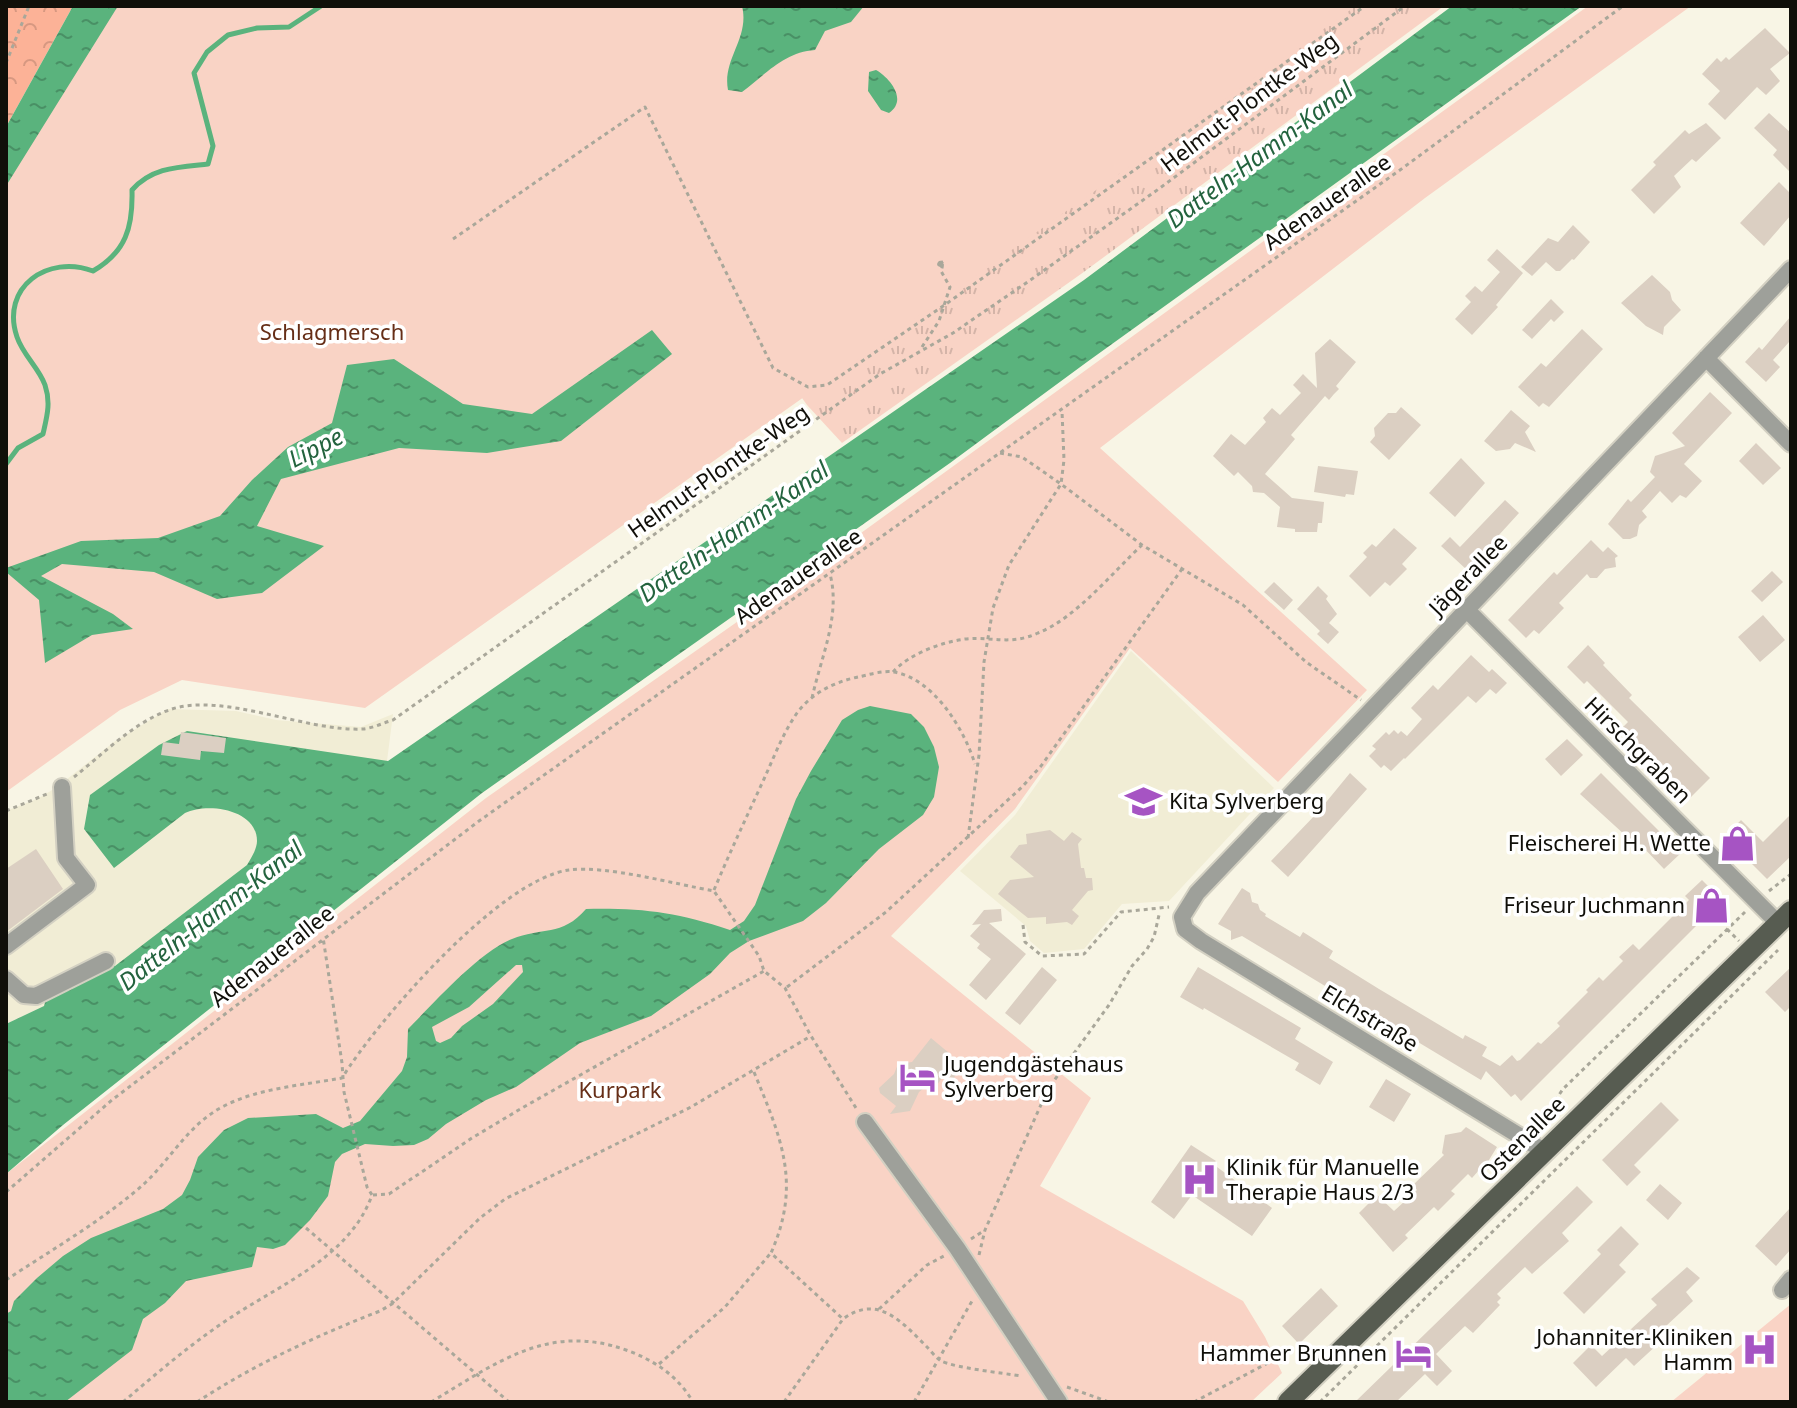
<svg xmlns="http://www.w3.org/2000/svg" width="1797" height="1408" font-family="'Noto Sans',sans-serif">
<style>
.built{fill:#f1edd5}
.grass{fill:url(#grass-tufts)}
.forest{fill:url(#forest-crowns)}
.park{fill:#f9d3c5}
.water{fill:url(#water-ripples);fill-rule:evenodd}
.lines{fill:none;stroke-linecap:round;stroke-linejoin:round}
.stream{stroke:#5ab37d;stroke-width:5}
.building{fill:#dbcfc2}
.minor-casing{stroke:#d3d0c2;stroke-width:20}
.major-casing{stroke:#d3d0c2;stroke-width:24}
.path{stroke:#a9a79a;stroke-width:3;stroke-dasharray:4 4;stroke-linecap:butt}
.minor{stroke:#9ea09a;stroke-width:16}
.major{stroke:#575c51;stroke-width:20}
.path-bridge{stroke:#a9a79a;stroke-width:3;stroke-dasharray:4 4;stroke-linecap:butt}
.labels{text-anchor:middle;stroke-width:7;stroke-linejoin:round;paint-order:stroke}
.street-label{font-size:22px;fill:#100f09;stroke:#fff}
.park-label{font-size:22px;fill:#662e17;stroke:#fff}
.poi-label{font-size:22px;fill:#100f09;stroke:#fff;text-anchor:end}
.water-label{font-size:24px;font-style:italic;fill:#23633e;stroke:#fff}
</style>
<defs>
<pattern id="grass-tufts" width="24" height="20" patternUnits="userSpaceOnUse" patternTransform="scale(2)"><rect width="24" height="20" fill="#f9d3c5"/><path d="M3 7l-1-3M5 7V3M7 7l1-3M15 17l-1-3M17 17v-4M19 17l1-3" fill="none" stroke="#d4b4a8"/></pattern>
<pattern id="forest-crowns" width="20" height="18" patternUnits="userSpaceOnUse" patternTransform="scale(2)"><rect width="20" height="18" fill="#fcb297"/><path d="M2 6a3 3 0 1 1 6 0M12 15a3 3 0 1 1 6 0" fill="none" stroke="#d79881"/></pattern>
<pattern id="water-ripples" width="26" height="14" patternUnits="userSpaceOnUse" patternTransform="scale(2)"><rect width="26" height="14" fill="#5ab37d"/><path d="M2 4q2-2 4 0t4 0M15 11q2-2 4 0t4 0" fill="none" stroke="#499065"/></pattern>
</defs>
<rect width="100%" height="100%" fill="#f8f5e5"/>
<path class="built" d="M1131 651 1274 788 1169 901 1122 904 1084 949 1044 953 1030 941 1026 926 960 871 1015 815Z
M168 709 236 711 276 720 361 727 393 714 387 761 115 967 99 969 44 1006 6 1024V811L39 798 57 787 114 742Z"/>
<path class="grass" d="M602 6H1444L1081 274 842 443 807 405 779 366Z"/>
<path class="forest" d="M6 6H73L6 127Z"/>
<path class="park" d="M105 6H1356L365 708 182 680 120 710 6 792V172Z
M1588 6H1691L1425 198 1100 448 1367 690 1278 782 1130 648 1015 809 891 936 1091 1098 1040 1186 1243 1301 1265 1337 1282 1373 1251 1402H6V1174L486 798 781 591Z
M1791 1304V1402H1671Z"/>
<path class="water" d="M73 6H118L6 186V127Z
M742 6H864L851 22 825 31 815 50C784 52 765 75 742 92L728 90C722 59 750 38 742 6Z
M1452 6H1582L1087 362 950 463 482 793 63 1125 6 1174V1024L44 1006 46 999 100 969 115 966 247 865C251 858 257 849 257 841 257 809 207 802 185 813L114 868 84 829 90 795 159 745 187 731 388 761 1084 280Z
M876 70C890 78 908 100 889 113L881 110 868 91 869 72Z
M652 330 672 354 561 441 487 453 399 448 281 479 257 526 324 546 262 593 217 599 154 572 62 564 41 576 113 614 133 629 92 635 45 663 39 600 6 572V568L81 541 158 538 220 516 252 480 288 447 332 423 347 365 394 359 463 404 532 414Z
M870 706 911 714 924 727 934 747 939 767 934 797 923 815 879 849 826 903 803 921 749 941 730 953 710 974 651 1016 580 1043 516 1087 486 1100 446 1124 428 1139 414 1145 393 1146 365 1144 342 1154 335 1162 328 1196 310 1220 285 1245 273 1249 257 1247 252 1267 186 1281 165 1303 143 1319 132 1350 65 1402H6V1314L11 1311 14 1301 37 1278 63 1256 91 1238 163 1209 182 1195 190 1180 198 1157 224 1130 248 1118 316 1114 343 1128 360 1121 402 1071 407 1057 408 1029C434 1003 478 953 512 939 541 927 562 937 586 909 642 908 676 912 730 930L744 921 755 905 796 799 811 771 842 720 858 710ZM516 965H522L523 972 493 1004 462 1026 451 1038 440 1043 436 1041 432 1027 469 1007Z"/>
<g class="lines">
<path class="stream" d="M6 464 18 448 43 434C47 416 51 403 45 385 39 368 23 355 17 337 0 287 48 254 93 271 126 252 133 227 132 190 152 167 179 167 208 164L213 146 194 73 207 52 228 35 257 28 289 27 321 6"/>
</g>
<path class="building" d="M1765 28 1790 53 1770 69 1780 81 1766 95 1757 87 1725 120 1708 104 1720 91 1702 74 1717 58 1721 62 1726 57 1729 60Z
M1769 113 1791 133V173L1773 155 1777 150 1754 128Z
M1706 123 1721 138 1696 162 1692 159 1674 176 1681 187 1654 214 1631 190 1656 165 1653 162 1685 130 1689 134Z
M1779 182 1791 194V215L1764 246 1740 223Z
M1573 225 1590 242 1574 260 1572 259 1560 271H1556L1546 262 1532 276 1521 267 1548 238 1558 242Z
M1497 249 1523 273 1496 305 1498 307 1472 335 1455 319 1471 302 1465 296 1475 286 1482 292 1500 272 1487 260Z
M1652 275 1670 292 1672 300 1681 310 1664 327 1663 335 1646 326 1621 303Z
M1551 299 1564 312 1554 322 1551 319 1532 339 1522 330Z
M1791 316V344L1789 342 1773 360 1780 367 1766 382 1745 362 1759 347 1762 350Z
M1582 329 1603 349 1549 407 1543 403 1539 407 1518 387 1541 363 1546 367Z
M1330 339 1356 362 1336 386 1339 389 1334 394 1329 400 1325 396 1291 435 1295 439 1265 474 1292 498 1324 502 1322 523H1318L1317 532H1295V529L1277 527 1280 507 1264 493 1253 492 1252 486 1238 472 1234 476 1213 456 1231 434 1245 445 1266 422 1263 418 1272 408 1280 415 1301 393 1293 385 1303 374 1317 388 1315 353Z
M1710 392 1732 413 1684 464 1702 481 1686 498 1680 495 1672 503 1660 491 1642 511 1647 517 1639 525 1637 536 1630 539H1623L1608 524 1628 499 1631 502 1655 477 1650 472 1655 456 1685 446 1672 433Z
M1401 407 1421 425 1389 460 1370 442 1375 436 1374 428 1388 413H1396Z
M1511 410 1530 426 1525 432 1536 452 1515 443 1510 449 1496 451 1484 441Z
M1756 443 1781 468 1763 485 1739 461Z
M1461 458 1485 483 1455 517 1429 493Z
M1318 466 1358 471 1354 495 1346 494 1345 497 1314 492Z
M1505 500 1519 513 1467 570 1441 546 1450 537 1460 547Z
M1394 528 1417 548 1402 564 1407 569 1390 586 1385 582 1370 597 1349 576 1367 557 1363 553 1372 544 1376 547Z
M1591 540 1603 552 1608 547 1618 556 1615 558 1616 567 1605 569 1597 578H1590L1587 574 1559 603 1564 608 1539 634 1534 630 1526 638 1508 620 1554 572 1557 575Z
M1772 571 1783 582 1762 602 1751 591Z
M1274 582 1293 600 1284 610 1264 592Z
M1318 586 1328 596 1326 599 1337 614 1329 623 1339 632 1328 644 1317 634 1320 631 1297 609Z
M1763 615 1785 640 1760 662 1738 637Z
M1588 645 1605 663 1603 665 1632 695 1629 698 1710 778 1690 798 1622 728 1628 722 1587 681 1584 684 1567 667Z
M1471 655 1489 672 1492 669 1507 683 1496 694 1490 689 1476 703 1468 696 1405 759 1404 758 1391 771 1384 765 1381 768 1369 756 1376 749 1372 746 1386 732 1389 735 1394 730 1398 734 1401 731 1407 736 1422 719 1411 708 1433 685 1438 690Z
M181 732 226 738 224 753 201 751 200 760 161 755 163 742 179 744Z
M1567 739 1583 755 1561 776 1545 759Z
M1350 773 1367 789 1288 877 1271 861 1318 812Z
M1601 773 1681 853 1664 869 1640 844 1637 846 1580 794Z
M1791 814V856L1767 879 1725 837 1741 820 1763 842Z
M1050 830 1064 841 1072 832 1082 839 1078 844 1081 868H1084L1086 878H1092L1093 890 1088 891 1072 910 1079 916 1072 925 1067 922 1046 924V917L1028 918 998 894 1010 880 1034 877 1010 857 1019 845 1027 844 1026 834Z
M36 849 63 889 6 932V869Z
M1702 880 1722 900 1521 1101 1515 1094 1511 1097 1486 1071 1481 1080 1242 936 1231 940V931L1218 924 1242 888 1250 893 1252 902 1258 904 1260 910 1266 914 1265 916 1300 937 1303 932 1333 951 1329 958 1379 989 1463 1039 1465 1035 1487 1047 1482 1056 1500 1066 1512 1055 1517 1061 1520 1060 1538 1042 1541 1044 1560 1026 1557 1023 1588 992 1586 990 1599 977 1603 981 1623 961 1619 957 1633 944 1639 950 1689 900 1685 896Z
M1001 909 1002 921 989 923 1026 954 986 1000 969 985 991 959 977 948 980 944 970 936 981 924 972 925 984 910Z
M1042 967 1057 980 1020 1025 1005 1013Z
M1198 967 1301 1028 1295 1039 1333 1062 1320 1085 1295 1070 1299 1063 1204 1008 1203 1010 1180 997Z
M1791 967V1006L1785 1012 1765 992Z
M931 1038 949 1053 961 1068 953 1079 945 1074 934 1089 928 1085 919 1092 910 1111 890 1114 896 1106 880 1093 879 1088 894 1074 898 1064 912 1062Z
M1386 1079 1411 1094 1394 1122 1369 1107Z
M1661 1102 1679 1120 1634 1165 1641 1172 1627 1186 1602 1160Z
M1466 1127 1497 1147 1489 1160 1490 1170 1480 1169 1472 1178 1468 1174 1451 1191 1455 1194 1438 1211 1434 1207 1405 1235 1408 1238 1393 1252 1359 1213 1377 1195 1394 1211 1417 1190 1413 1185 1444 1155 1442 1153 1445 1135 1461 1132Z
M1191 1145 1216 1161 1213 1164 1272 1208 1252 1236 1192 1195 1174 1219 1151 1202Z
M1660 1184 1682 1203 1668 1220 1646 1200Z
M1577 1186 1593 1202 1562 1233 1569 1241 1532 1274 1525 1267 1497 1294 1501 1298 1497 1302 1500 1305 1473 1333 1465 1326 1436 1354 1452 1371 1437 1386 1425 1374 1396 1402H1355Z
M1791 1207V1249L1776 1266 1755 1246Z
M1621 1226 1639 1244 1619 1265 1626 1272 1584 1314 1563 1293 1601 1254 1597 1250Z
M1687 1267 1700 1278 1686 1292 1693 1301 1666 1326 1671 1332 1634 1366 1626 1358 1596 1387 1573 1363 1591 1345 1602 1356 1657 1305 1651 1299Z
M1321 1288 1338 1306 1299 1344 1282 1326Z"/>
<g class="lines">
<defs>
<path id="minor" d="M1706 358 1791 444
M1466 609 1778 923
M6 946 87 885 66 858 62 787
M6 979 24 995 36 996 106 961
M865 1122 957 1248 1059 1402
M1544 1151 1201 941 1185 929 1182 917 1197 893 1791 269
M1782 1290 1791 1279"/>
<path id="major" d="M1288 1402 1791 911"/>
</defs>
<use href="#minor" class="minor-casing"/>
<use href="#major" class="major-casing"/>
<path class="path" d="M6 63 29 6
M453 239 645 107 773 368 808 387 827 385 946 304 1365 6
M922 347 939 321 950 287 941 271C942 268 944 263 940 262 939 263 938 264 939 265 941 266 942 266 943 264 941 261 938 262 939 265L941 266 942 263H939L941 266 942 265V263
M1000 453 1022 457 1061 484 1142 545 1243 605 1306 662 1361 700
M893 672C909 654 942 642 965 639 993 636 1009 646 1038 633 1076 618 1112 573 1142 545
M812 698C821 657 841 615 830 574
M74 777C103 754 133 723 169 710 222 691 306 732 363 729 373 728 383 723 393 720L880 374 953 333 1029 281 1160 188 1405 6
M6 811 47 794
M968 838 979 755 984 662 993 608 1009 565 1061 484 1064 460 1062 411
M714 890C730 852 747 816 764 779 774 757 783 733 797 713 812 693 834 682 858 677 868 675 883 670 894 672 934 679 964 729 975 764
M1769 891 1791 874
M1023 925 1025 942 1042 956 1084 954 1121 912 1169 907
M1727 929 1739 941
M787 987 886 912 1022 787 1041 766 1182 569
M754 1072C781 1138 802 1183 771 1253L843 1319
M1537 1127 1563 1089 1745 912
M6 1192 112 1100 479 821 1400 170 1623 6
M373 1195 389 1194 472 1138 522 1108 764 971
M306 1228 509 1402
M971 1239 985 1230
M979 1255 985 1230 1048 1089 1109 1005 1132 966 1147 949 1154 937 1159 915
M6 1280C50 1251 108 1217 146 1182 172 1157 190 1123 224 1106 259 1088 304 1085 342 1078 378 1020 500 879 569 870 605 865 675 884 714 891L759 956 764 971 785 988 811 1036 856 1108
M879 1309 927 1265 944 1256
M659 1364 725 1307 770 1254
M1067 1387 1109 1402
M123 1402C157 1373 192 1343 230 1318 281 1284 350 1257 372 1195L367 1187 344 1092 342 1063 323 937
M197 1402C255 1364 316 1336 380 1311L392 1304 480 1218 505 1199 691 1107 811 1036
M431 1402C495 1364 548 1322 626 1350 654 1360 678 1376 693 1402
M784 1402 843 1319C878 1293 903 1323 927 1347 931 1351 936 1358 941 1361 956 1368 1003 1373 1021 1376
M914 1402 972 1301
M1194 1402 1283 1355
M1320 1402 1778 950"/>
<use href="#minor" class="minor"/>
<use href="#major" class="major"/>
<path class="path-bridge" d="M941 261 942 263"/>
</g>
<defs>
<symbol id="school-bare" viewBox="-9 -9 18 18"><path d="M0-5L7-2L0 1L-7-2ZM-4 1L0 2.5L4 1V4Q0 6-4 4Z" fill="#a654c3" stroke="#fff" stroke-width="2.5" paint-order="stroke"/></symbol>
<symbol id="shop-bare" viewBox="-9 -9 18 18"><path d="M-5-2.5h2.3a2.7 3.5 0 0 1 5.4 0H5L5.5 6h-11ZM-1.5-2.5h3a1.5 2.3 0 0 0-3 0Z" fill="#a654c3" stroke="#fff" stroke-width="2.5" paint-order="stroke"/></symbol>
<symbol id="hotel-bare" viewBox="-9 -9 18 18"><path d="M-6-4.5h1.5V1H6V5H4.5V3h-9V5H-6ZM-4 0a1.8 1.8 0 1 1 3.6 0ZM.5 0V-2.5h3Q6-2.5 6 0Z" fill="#a654c3" stroke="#fff" stroke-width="2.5" paint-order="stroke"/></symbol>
<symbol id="hospital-bare" viewBox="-9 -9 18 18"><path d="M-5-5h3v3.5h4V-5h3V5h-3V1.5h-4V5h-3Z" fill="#a654c3" stroke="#fff" stroke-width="2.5" paint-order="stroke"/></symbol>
</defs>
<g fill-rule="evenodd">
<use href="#school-bare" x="1118" y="776" width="51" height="51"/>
<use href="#shop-bare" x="1712" y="818" width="51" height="51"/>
<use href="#shop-bare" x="1686" y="880" width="51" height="51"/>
<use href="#hotel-bare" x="892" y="1052" width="51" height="51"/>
<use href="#hospital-bare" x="1174" y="1154" width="51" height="51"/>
<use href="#hospital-bare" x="1734" y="1324" width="51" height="51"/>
<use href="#hotel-bare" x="1388" y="1328" width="51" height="51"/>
</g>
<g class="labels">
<g class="street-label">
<text transform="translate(1249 102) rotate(-37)" y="8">Helmut-Plontke-Weg</text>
<text transform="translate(1327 202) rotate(-35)" y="8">Adenauerallee</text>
<text transform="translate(718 471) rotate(-35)" y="8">Helmut-Plontke-Weg</text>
<text transform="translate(1468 575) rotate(-46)" y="8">Jägerallee</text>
<text transform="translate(798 576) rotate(-35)" y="8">Adenauerallee</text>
<text transform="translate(1638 750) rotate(45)" y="8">Hirschgraben</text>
<text transform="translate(272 956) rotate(-38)" y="8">Adenauerallee</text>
<text transform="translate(1370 1018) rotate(31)" y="8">Elchstraße</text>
<text transform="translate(1522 1139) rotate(-45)" y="8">Ostenallee</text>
</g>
<g class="park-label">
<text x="332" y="340">Schlagmersch</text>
<text x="620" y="1098">Kurpark</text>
</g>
<g class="poi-label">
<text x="1169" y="809" text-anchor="start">Kita Sylverberg</text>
<text x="1711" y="851">Fleischerei H. Wette</text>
<text x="1685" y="913">Friseur Juchmann</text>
<text x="944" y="1072" text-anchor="start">Jugendgästehaus<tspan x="944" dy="25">Sylverberg</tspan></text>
<text x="1226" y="1175" text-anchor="start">Klinik für Manuelle<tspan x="1226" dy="25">Therapie Haus 2/3</tspan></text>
<text x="1733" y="1345">Johanniter-Kliniken<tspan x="1733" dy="25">Hamm</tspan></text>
<text x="1387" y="1361">Hammer Brunnen</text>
</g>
<g class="water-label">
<text transform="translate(1260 155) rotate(-37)" y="8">Datteln-Hamm-Kanal</text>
<text transform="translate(316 448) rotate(-27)" y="8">Lippe</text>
<text transform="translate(734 532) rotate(-35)" y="8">Datteln-Hamm-Kanal</text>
<text transform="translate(211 916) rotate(-38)" y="8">Datteln-Hamm-Kanal</text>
</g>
</g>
<rect width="1797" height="1408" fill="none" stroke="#100f09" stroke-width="16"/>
</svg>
